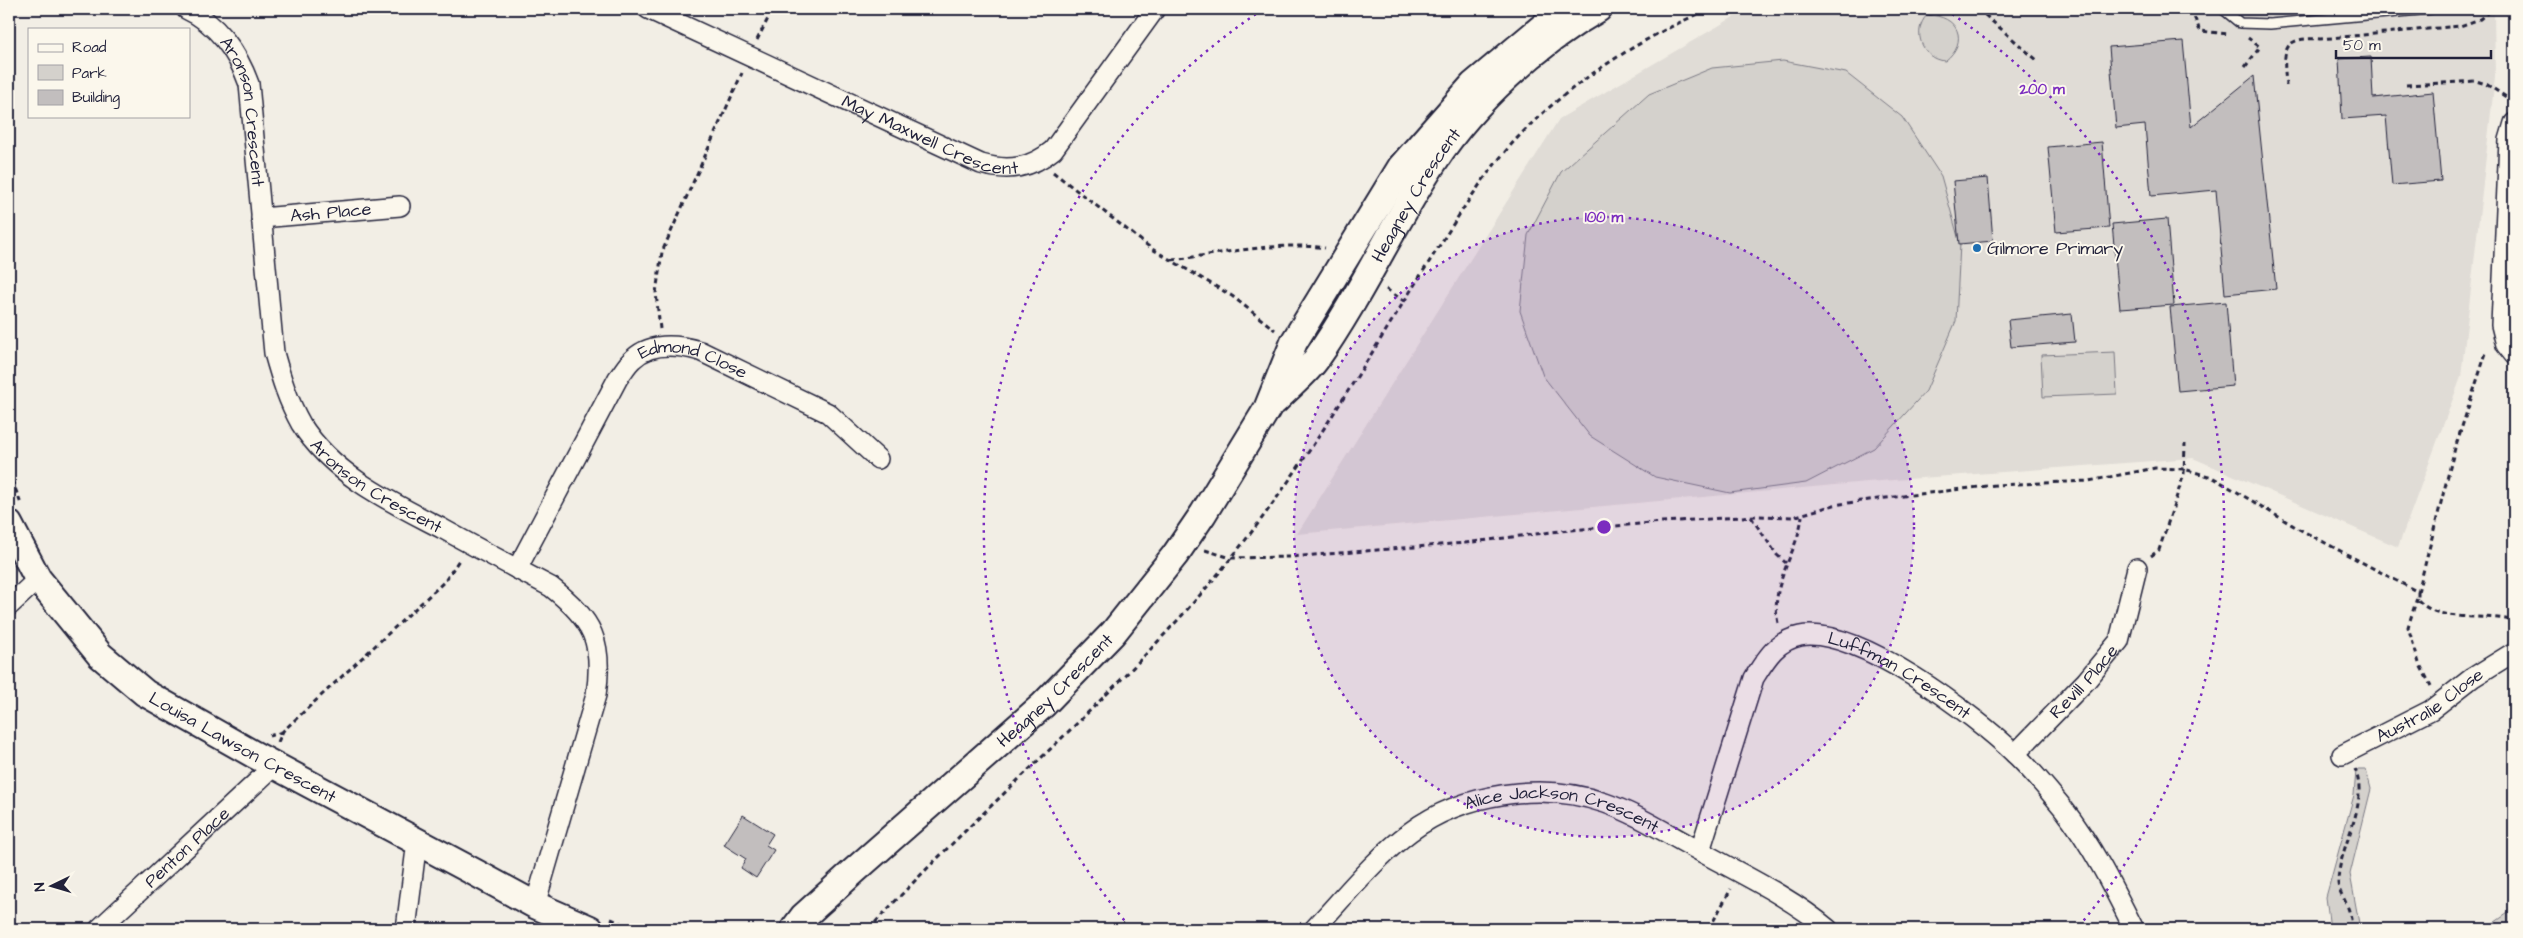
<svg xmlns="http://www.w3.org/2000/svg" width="2523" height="938" font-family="'Architects Daughter',sans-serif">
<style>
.built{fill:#e0dcd6}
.green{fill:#d4d1cc;stroke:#7b7a84}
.building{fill:#c2bebe;stroke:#22223b}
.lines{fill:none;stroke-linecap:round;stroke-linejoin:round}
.lane-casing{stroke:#22223b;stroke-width:12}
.street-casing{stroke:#22223b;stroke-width:22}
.secondary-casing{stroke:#22223b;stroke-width:30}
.path{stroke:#22223b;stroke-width:3;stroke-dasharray:5 4;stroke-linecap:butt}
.lane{stroke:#fbf7ec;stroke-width:9}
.street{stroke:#fbf7ec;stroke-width:19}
.secondary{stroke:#fbf7ec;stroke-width:26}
.ring{fill:none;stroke:#7b2cbf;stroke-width:2.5;stroke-dasharray:2.5 5}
.poi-dot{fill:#1f6fb2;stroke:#fbf7ec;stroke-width:2}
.labels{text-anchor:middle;stroke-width:4;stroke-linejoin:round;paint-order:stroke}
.street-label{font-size:18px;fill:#22223b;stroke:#fbf7ec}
.poi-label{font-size:18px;fill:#22223b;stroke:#fbf7ec;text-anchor:start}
.centre{fill:#7b2cbf;stroke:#fbf7ec;stroke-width:2.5}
.ring-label{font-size:15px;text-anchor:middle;font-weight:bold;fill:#7b2cbf;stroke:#fbf7ec;stroke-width:4;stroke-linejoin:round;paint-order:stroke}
</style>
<rect width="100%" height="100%" fill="#f2eee5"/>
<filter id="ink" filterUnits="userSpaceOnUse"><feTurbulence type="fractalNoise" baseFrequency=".02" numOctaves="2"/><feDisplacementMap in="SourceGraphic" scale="10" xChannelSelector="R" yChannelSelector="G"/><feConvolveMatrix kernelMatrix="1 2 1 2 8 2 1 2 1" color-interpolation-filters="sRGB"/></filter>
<g filter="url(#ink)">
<path class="built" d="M1752 9H2494L2495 77 2461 377 2398 547 2193 458 1867 482 1297 534 1559 119 1744 11Z"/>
<path class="green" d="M1927 15C1958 15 1970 41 1945 61 1923 59 1911 32 1927 15Z
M1783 61 1846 73 1902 117 1941 176 1960 244 1956 321 1926 391 1874 448 1806 483 1730 493 1655 477 1590 436 1543 376 1520 311 1528 235 1561 172 1649 94 1712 68Z
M2115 352 2117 394 2043 397 2041 355Z
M2356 770H2366L2371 789 2350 874 2360 929H2330L2326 897 2354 795Z
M2514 909V929H2485Z"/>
<path class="building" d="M2183 41 2191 127 2254 76 2276 289 2225 294 2216 190 2151 196 2145 125 2116 128 2109 47Z
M2371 57 2373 98 2433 92 2441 181 2392 185 2386 116 2342 119 2339 59Z
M2102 142 2109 228 2056 232 2048 147Z
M1988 178 1993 241 1959 244 1953 181Z
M2167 219 2174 305 2120 309 2112 224Z
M2226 302 2233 386 2178 391 2170 307Z
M2072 314 2075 342 2011 347 2008 320Z
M743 815 773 834 766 845 774 850 756 878 741 868 746 859 724 845Z"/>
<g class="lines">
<defs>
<path id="lane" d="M2223 9 2240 23 2270 24 2431 9"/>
<g id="street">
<path id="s1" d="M186 9C217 23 238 53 249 84L274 353C281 378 288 401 301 424 334 476 391 502 443 529 479 549 515 568 551 587 593 620 604 642 596 695L535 905"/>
<path id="s2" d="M648 9 981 164C1009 172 1031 168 1053 150L1155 9"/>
<path d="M2514 123 2509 140 2501 325 2506 345 2514 355"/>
<path id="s3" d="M261 218 400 206"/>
<path id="s4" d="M517 569 618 378C623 372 627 364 633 359 651 342 679 345 700 351L828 413 878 459"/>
<path d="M9 606 38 579"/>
<path id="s5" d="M2015 754 2086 681 2119 641 2137 568"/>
<path id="s6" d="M2342 755 2431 710 2472 678 2514 652"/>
<path id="s7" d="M1700 851 1754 678C1766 659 1776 641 1800 636 1856 625 1976 716 2015 754 2032 770 2048 790 2063 808 2092 845 2113 887 2134 929"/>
<path id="s8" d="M99 929 275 765"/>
<path d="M406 929 417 841"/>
<path id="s9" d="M1314 929C1344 897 1374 859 1410 832 1462 793 1543 781 1605 803 1637 814 1666 833 1696 849 1741 874 1789 896 1828 929"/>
</g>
<g id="secondary">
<path id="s10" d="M1275 401C1288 387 1306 374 1317 358 1361 295 1393 224 1435 160 1473 102 1538 43 1598 9"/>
<path id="s11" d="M9 524 38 579 100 655 145 693 253 754 476 873 535 905 590 929"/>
<path id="s12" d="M794 929 803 917 854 871 1043 705 1113 633 1175 555 1203 514 1267 409 1294 342 1401 167 1473 85 1564 9"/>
</g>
</defs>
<use href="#lane" class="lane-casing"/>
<use href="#street" class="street-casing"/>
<use href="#secondary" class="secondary-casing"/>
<path class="path" d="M1910 9C1928 15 1940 16 1957 9
M1978 9 2038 61
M2191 9 2200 31 2228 34
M757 40 773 9
M2245 67 2260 47 2248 38
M2406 85 2476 81 2486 84 2514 102 2513 104
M2286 86C2284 53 2279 36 2320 39L2460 26 2480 19 2492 9
M1053 172 1152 249 1232 296 1275 330
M1172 260C1220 254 1278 241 1325 248
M1386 289 1404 301
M660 329 656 293 662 252 742 73
M9 472 21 504
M1751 517 1777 555 1786 563
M1205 550 1231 558 1290 557 1465 543 1560 531 1662 522 1756 516 1793 517 1834 505 1861 501 1996 485 2089 481 2155 468 2184 469 2212 477 2299 529 2418 592V600C2441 625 2484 612 2514 621
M2151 556 2159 550 2184 474 2185 444
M2418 592 2455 448 2487 350
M2417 598 2408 627 2419 663 2431 686
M1778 623C1769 584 1798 553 1802 516
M269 736 282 732
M278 742 283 731 445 581 459 560
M611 919 634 929
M869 929C986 802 1123 692 1232 557 1303 469 1361 369 1422 273 1448 233 1473 190 1504 153 1555 92 1637 39 1710 9
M1709 929 1731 889
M2353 929C2351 920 2350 911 2346 903 2343 896 2338 890 2338 882 2339 844 2370 807 2355 769
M2504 929 2514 922"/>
<use href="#lane" class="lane"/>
<use href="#street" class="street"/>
<use href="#secondary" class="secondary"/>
</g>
</g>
<circle cx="1604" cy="527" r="310" fill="#7b2cbf" fill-opacity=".12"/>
<g class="ring">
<circle cx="1604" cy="527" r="310"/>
<path d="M1129 926A620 620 0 0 1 1262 10M1946 10A620 620 0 0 1 2079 926"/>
</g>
<circle class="poi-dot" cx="1977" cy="248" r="5"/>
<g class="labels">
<g class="street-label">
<text dy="6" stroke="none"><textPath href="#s1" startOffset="126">Aronson Crescent</textPath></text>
<text dy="6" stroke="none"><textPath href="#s2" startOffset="310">May Maxwell Crescent</textPath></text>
<text dy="6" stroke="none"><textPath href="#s10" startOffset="251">Heagney Crescent</textPath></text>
<text dy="6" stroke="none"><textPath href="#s3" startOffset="70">Ash Place</textPath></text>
<text dy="6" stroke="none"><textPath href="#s4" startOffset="305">Edmond Close</textPath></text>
<text dy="6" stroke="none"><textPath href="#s1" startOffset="546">Aronson Crescent</textPath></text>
<text dy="6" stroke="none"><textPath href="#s7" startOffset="355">Luffman Crescent</textPath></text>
<text dy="6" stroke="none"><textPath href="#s5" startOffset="100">Revill Place</textPath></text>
<text dy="6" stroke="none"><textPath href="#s12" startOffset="354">Heagney Crescent</textPath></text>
<text dy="6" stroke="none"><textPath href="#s6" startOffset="101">Australie Close</textPath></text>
<text dy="6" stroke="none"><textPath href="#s11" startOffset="331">Louisa Lawson Crescent</textPath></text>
<text dy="6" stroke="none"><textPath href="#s9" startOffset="299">Alice Jackson Crescent</textPath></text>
<text dy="6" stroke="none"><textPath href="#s8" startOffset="120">Penton Place</textPath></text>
</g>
<g class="poi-label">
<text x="1987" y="254">Gilmore Primary</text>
</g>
</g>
<circle cx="1604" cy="527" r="8" class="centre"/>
<g class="ring-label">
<text x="2042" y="94">200 m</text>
<text x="1604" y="222">100 m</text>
</g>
<rect width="2523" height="938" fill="none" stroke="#fbf7ec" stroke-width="30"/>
<rect x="15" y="15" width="2493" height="908" fill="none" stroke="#22223b" stroke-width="2" filter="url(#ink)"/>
<rect x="28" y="28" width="162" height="90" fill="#fbf7ec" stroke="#a4a2a5"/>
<rect x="38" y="44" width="25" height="8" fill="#fbf7ec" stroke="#a4a2a5"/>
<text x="72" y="52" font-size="15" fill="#22223b">Road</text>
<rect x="38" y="65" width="25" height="15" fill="#d4d1cc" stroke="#a4a2a5"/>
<text x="72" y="78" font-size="15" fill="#22223b">Park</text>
<rect x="38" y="90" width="25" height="15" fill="#c2bebe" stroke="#a4a2a5"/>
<text x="72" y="102" font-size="15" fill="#22223b">Building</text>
<g transform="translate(52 886) rotate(265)" stroke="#fbf7ec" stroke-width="4" paint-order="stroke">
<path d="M0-4L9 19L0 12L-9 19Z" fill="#22223b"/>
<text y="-8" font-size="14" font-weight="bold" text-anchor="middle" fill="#22223b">N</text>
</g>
<path d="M2336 50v8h155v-8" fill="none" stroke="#22223b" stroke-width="2.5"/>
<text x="2343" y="50" font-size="15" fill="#22223b" stroke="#fbf7ec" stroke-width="4" paint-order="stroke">50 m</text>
</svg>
